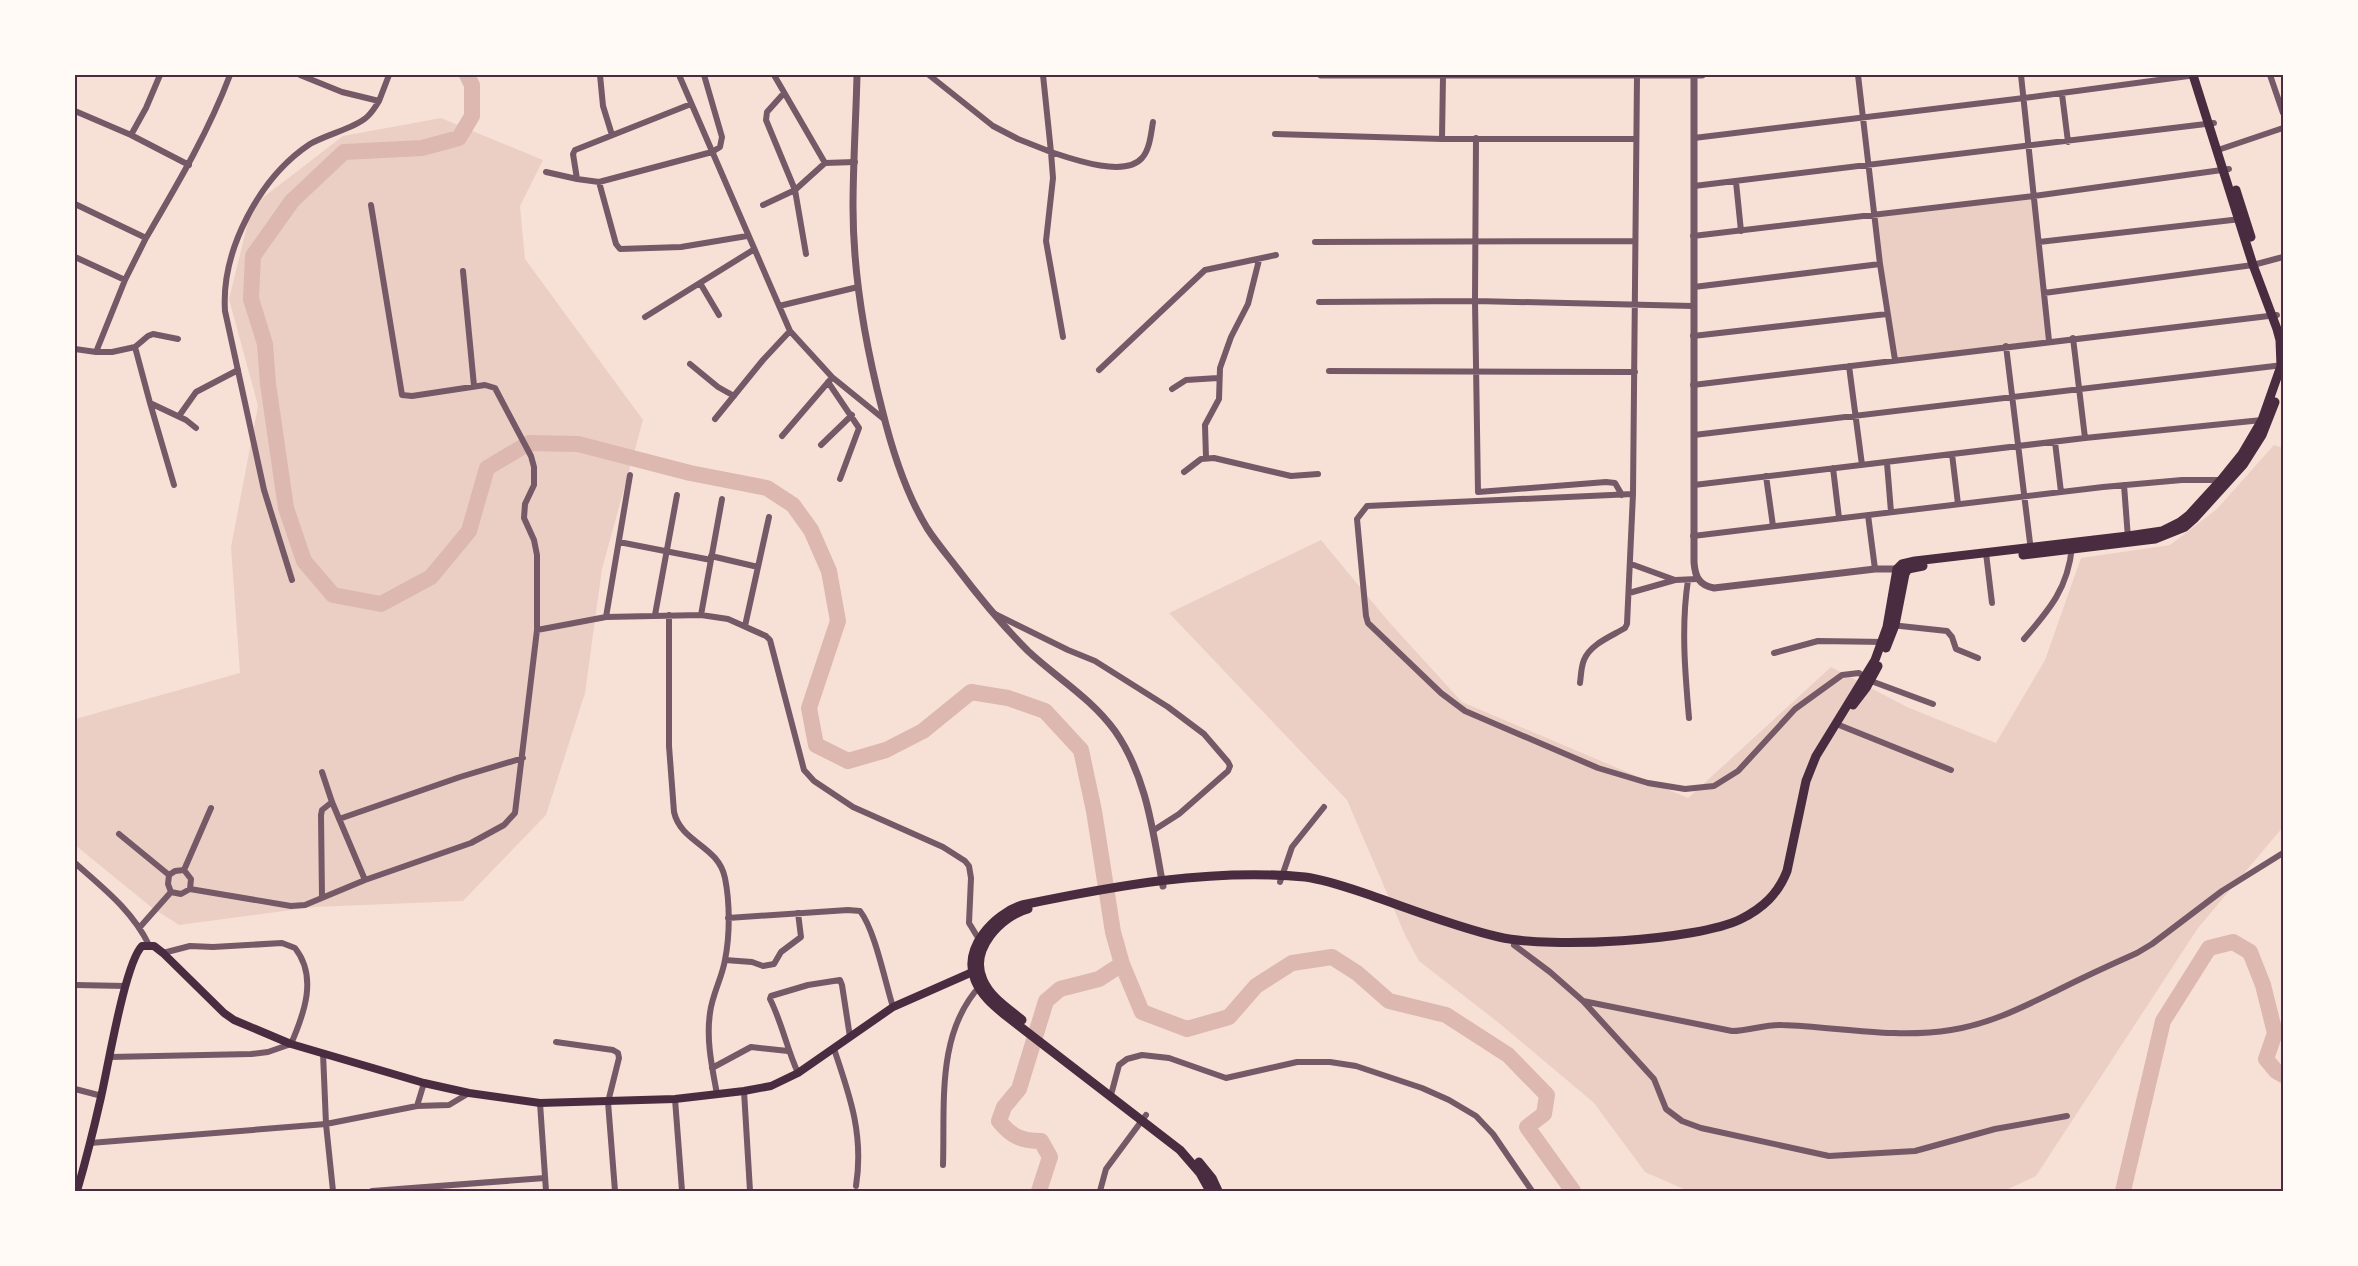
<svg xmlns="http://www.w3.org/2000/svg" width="2358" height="1266" font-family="Poppins,sans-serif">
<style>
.green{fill:#ebcfc5}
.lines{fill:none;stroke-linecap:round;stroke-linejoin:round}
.river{stroke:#dcb8b0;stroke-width:16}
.minor{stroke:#755966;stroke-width:6}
.tertiary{stroke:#755966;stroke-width:7}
.secondary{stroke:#4a2c40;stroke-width:8}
.primary{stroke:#4a2c40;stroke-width:9}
.neatline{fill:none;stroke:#4a2c40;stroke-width:2}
</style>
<rect width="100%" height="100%" fill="#f7e1d7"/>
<path class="green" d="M441 118 543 160 520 206 525 259 643 420 602 569 585 693 546 815 463 901 314 907 179 925 151 907 75 845V719L240 673 231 547 258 406 229 299 252 206 343 136Z
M2033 194 2047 341 1896 359 1874 214Z
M2274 445 2283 448V827L2198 928 2036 1176 2004 1191H1688L1645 1172 1594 1103 1499 1023 1419 961 1405 935 1347 800 1169 613 1321 540 1389 622 1462 702 1688 798 1831 667 1907 707 1996 743 2045 660 2081 558 2170 545 2217 509Z"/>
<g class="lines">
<path class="river" d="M467 75 472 85V116L459 138 422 148 344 152 292 201 253 256 251 299 265 344 268 384 286 508 304 561 333 595 381 604 431 577 469 531 487 468 529 443 578 444 690 473 767 488 793 505 811 530 829 571 838 621 809 708 816 745 848 761 886 750 923 731 971 692 1008 698 1045 711 1081 750 1094 811 1113 932 1122 964 1142 1012 1187 1029 1229 1017 1256 986 1292 963 1332 957 1357 973 1389 1001 1446 1015 1508 1055 1547 1095 1544 1114 1527 1127 1573 1191
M1039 1191 1050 1157 1041 1141C1021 1141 1011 1136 999 1121L1004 1107 1019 1089 1046 1001 1060 989 1099 979 1122 964
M2123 1191 2163 1021 2209 948 2233 942 2250 952 2263 985 2275 1033 2266 1059 2276 1071 2283 1075"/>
<path class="minor" d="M300 75 342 92 379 101 389 75
M600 75 603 106 612 135
M679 75 790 331 832 377 885 420
M774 75 825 163 855 162
M929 75 993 126 1018 139 1051 152 1043 75
M1858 75 1880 264 1895 360
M2021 75 2049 341
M2270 75 2283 113
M784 93 767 112 766 120 795 190 806 254
M2062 94 2068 142
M691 104 575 150 573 154 577 179 599 182 712 152 720 147 722 137 704 75
M75 111 131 135 189 165
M1275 134 1442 139H1635
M131 135 146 108 160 75
M1476 138 1475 301 1478 492 1606 482 1615 483 1622 495
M1694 138 2024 98 2196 75
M1442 139 1443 76
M2218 150 2283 128
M546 172 577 179
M599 182 616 244 620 249 681 247 747 236
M1736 182 1741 231
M1694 186 2214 123
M75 204 146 238C177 185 208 133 230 75
M763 205 795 190 825 163
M1693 236 2034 196 2229 169
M1315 242 1635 241
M2039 242 2241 219
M75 257 125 280 146 238
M463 271 474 386
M700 283 719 315
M1694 287 1880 264
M2044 293 2253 265 2283 257
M1319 302 1475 301 1693 306
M779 306 858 287
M645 317 753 250
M1693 336 1887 314
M1063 337 1046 241 1053 178 1051 152C1072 159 1125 178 1142 158 1150 149 1151 133 1153 122
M2073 338 2085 438
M2006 346 2031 551
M135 347 150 403 186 420 196 428
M75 349 96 352 125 280
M96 352H112L135 347 148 336 153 334 178 339
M690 364 718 387 734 396
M1849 366 1862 465
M1099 370 1205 270 1276 255
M1329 371 1635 372
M828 382 859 428 840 479
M1693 385 2277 315
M1172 389 1186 380 1218 378
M150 403 174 485
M179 416 196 392 238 370
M715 419 763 360 790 331
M1694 435 2283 365
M782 436 830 380
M2055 442 2061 492
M821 445 852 415
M1952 454 1958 504
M1206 458 1205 425 1219 399 1220 368 1231 337 1248 304 1259 260
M1887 463 1891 512
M1833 468 1839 518
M1184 472 1201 459 1214 458 1291 476 1318 474
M1766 476 1773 526
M1694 485 2085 438 2262 420
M2124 485 2128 538
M1633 494 1367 506 1357 519 1366 616 1368 623 1441 693 1465 711 1598 768 1648 783 1685 789 1714 786 1738 771 1795 709 1842 675 1859 673 1871 681 1933 704
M1868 515 1875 569
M1693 536 2103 487 2182 480H2224
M619 542 711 560
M1986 553 1992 603
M711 556 758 567
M1631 564 1675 580 1697 579
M292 580 264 490 225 311C221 250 260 177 310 144 327 134 356 128 368 116 373 111 376 106 379 101
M1688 580C1681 626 1685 672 1689 718
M1629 593 1675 580
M993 613 1068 650 1095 661 1168 707 1204 734 1228 762 1230 766 1228 771 1179 814 1154 830
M655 615 677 495
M669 615V746L674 812C681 843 718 845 725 878 730 903 730 935 725 960 722 978 712 995 710 1013 706 1040 712 1067 717 1094
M701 615 722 499
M606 617 630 475
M1891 625 1947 631 1952 637 1956 649 1978 658
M745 626 769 517
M537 630 606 617 701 615 728 619 766 636 770 640 804 770 814 781 853 807 943 847 965 861 969 866 971 878 969 923 980 941
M2024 639C2050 609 2068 588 2072 547
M1774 653 1818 641 1885 642
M1580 683C1581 676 1581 667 1584 660 1590 644 1612 636 1625 628L1627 624 1633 494 1637 76
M1839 725 1951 770
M322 772 332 802 365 880
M339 819 460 777 523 758
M119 834 169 875
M75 863C103 888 132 910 149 945
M184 870 211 808
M169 875 175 871 184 870 191 879 190 889
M169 875 168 884 171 892
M1280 882 1292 847 1324 807
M171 892 181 894 190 889 291 906 305 905 365 880 471 843 504 825 515 813 537 630V555L534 540 524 518 525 504 534 485V467L531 456 495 388 485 385 412 396 402 395 371 205
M322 897 321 815 322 810 332 802
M728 918 848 910 860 911C875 930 885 982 893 1007
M140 927 171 892
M1514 945 1550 972 1583 1001 1654 1079 1666 1109 1682 1121 1701 1128 1829 1156 1915 1151 1995 1129 2067 1116
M725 960 752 962 763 966 774 964 781 952 801 937 798 913
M75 985 126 986
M1583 1001 1732 1031C1749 1031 1765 1024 1782 1025 1838 1027 1895 1039 1951 1030 1990 1024 2023 1007 2058 990 2084 977 2110 965 2137 953L2152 944 2222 891 2283 853
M556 1042 613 1050 618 1053 619 1058 608 1102 615 1191
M834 1049C850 1096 864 1135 856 1186
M323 1053 326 1124 333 1191
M110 1057 251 1054 268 1052 291 1044C304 1014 318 977 295 948L282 943 213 947 190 946 163 953
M712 1068 751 1047 788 1051
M798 1073C787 1049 782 1023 770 999L771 996 808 985 840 980 842 985 850 1037
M75 1089 102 1096
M744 1091 750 1191
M1111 1095 1119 1065 1127 1059 1142 1055 1169 1058 1226 1078 1297 1062H1330L1356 1066 1422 1088 1449 1100 1476 1116 1493 1134 1532 1191
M675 1099 682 1191
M540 1103 546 1191
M417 1106 449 1105 469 1093
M90 1143 326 1124 417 1106 424 1083
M943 1165C945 1104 936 1032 981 985
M372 1191 545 1178
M1100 1191 1106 1169 1146 1115"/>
<path class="tertiary" d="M857 75C856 119 853 163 853 207 853 276 865 343 882 409 892 450 905 492 927 528 936 542 947 555 957 568 979 597 1002 625 1028 651 1057 678 1091 698 1115 731 1147 777 1153 833 1163 886
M1321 75H1702
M1694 75V562C1695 577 1699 585 1714 588L1875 569H1900"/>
<path class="secondary" d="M77 1191C86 1160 94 1128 101 1097 108 1067 125 963 142 946H154L163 953 224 1013 234 1020 291 1044 424 1083 469 1093 540 1103 675 1099 744 1091 771 1086 798 1073 893 1007 977 970"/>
<path class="primary" d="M2236 190 2251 237
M2023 555 2155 539 2185 527 2194 519 2243 465 2262 435 2275 402
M1886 648 1895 625 1905 574 1908 569 1923 566
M1853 705 1866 688 1878 666
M1022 1020C1008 1008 991 998 983 980 969 950 1001 916 1028 909
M1199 1162 1212 1178 1218 1191
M1210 1191 1200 1173 1180 1150 1005 1015C993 1005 981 995 975 980 962 948 994 914 1022 905 1114 886 1211 868 1305 877 1327 880 1349 888 1370 895 1413 910 1456 927 1499 937 1549 949 1696 941 1741 919 1763 908 1778 894 1787 871L1806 781 1816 756 1875 660 1887 627 1897 569 1902 564 1915 561 2128 536 2162 531 2180 522 2189 515 2221 480 2242 454 2262 420 2281 366 2280 340 2277 329 2253 265 2193 75"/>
</g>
<rect width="2358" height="1266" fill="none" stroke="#fffaf5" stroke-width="153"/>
<rect x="76" y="76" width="2206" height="1114" class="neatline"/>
</svg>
